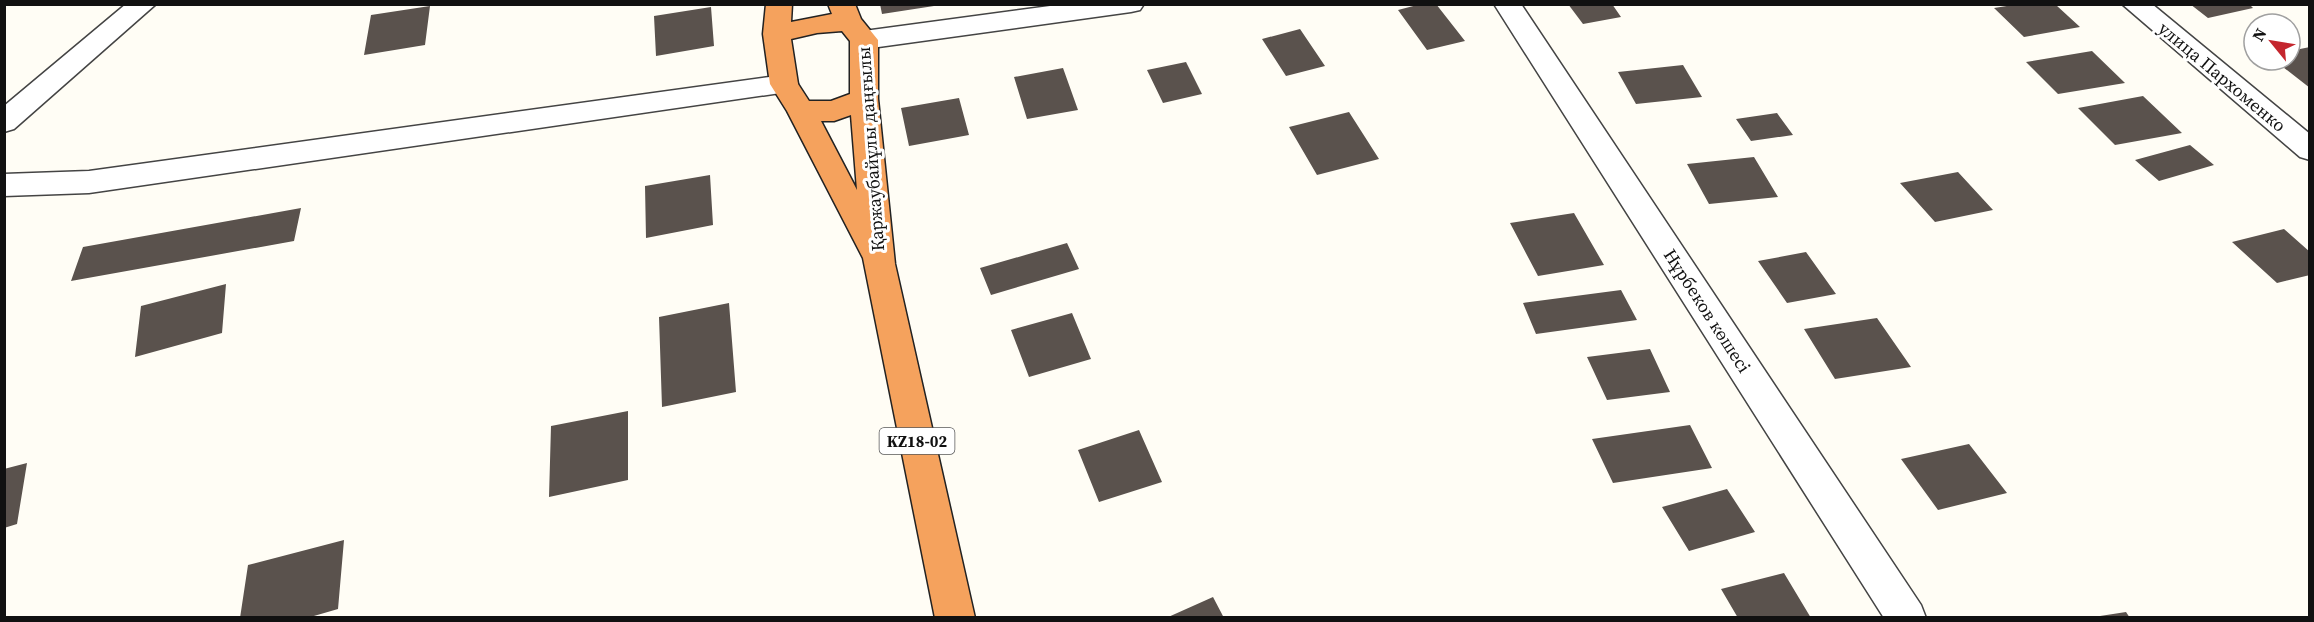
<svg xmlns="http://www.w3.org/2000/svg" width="2314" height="622" font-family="'Source Serif 4',serif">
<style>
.building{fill:#5a524d}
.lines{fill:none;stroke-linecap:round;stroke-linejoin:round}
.street-casing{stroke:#444;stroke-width:3}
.highway-casing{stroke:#222;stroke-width:3}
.street{fill:#fff;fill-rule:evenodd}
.highway{fill:#f5a25d;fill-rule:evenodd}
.labels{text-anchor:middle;stroke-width:6;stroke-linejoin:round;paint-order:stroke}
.shield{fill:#fff;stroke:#585858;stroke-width:1.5}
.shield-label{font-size:16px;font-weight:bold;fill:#111}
.street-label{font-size:18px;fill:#111;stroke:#fff}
</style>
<rect width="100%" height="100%" fill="#fffdf5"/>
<path class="building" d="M880 4H934V6L882 14Z
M1421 4H1436L1465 41 1427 50 1398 10Z
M1568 4H1612L1621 17 1583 24Z
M2190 4H2249L2253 8 2208 18Z
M2013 5H2056L2080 27 2024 37 1994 8Z
M430 6 425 45 364 55 371 15Z
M711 7 714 46 656 56 654 16Z
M1300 29 1325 66 1286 76 1262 39Z
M2310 47V88L2274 60H2290V51Z
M2092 51 2125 83 2058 94 2026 62Z
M1186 62 1202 94 1163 103 1147 70Z
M1683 65 1702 97 1636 104 1618 72Z
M1063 68 1078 110 1027 119 1014 77Z
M2143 96 2182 133 2115 145 2078 108Z
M959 98 969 135 909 146 901 108Z
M1349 112 1379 159 1317 175 1289 127Z
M1777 113 1793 135 1751 141 1736 119Z
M2190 145 2214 165 2159 181 2135 160Z
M1754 157 1778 197 1709 204 1687 164Z
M1958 172 1993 210 1935 222 1900 183Z
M710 175 713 225 646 238 645 186Z
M301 208 294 241 71 281 83 247Z
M1574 213 1604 265 1538 276 1510 223Z
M2284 229 2310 252V275L2277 283 2232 242Z
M1067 243 1079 269 991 295 980 268Z
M1806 252 1836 294 1787 303 1758 261Z
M226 284 222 333 135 357 141 306Z
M1621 290 1637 320 1536 334 1523 303Z
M729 303 736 392 662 407 659 317Z
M1072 313 1091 359 1029 377 1011 330Z
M1877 318 1911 367 1835 379 1804 329Z
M1650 349 1670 392 1607 400 1587 357Z
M628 411V480L549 497 551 426Z
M1690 425 1712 468 1613 483 1592 439Z
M1139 430 1162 482 1099 502 1078 450Z
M1969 444 2007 493 1938 510 1901 459Z
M27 463 17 524 4 528V469Z
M1727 489 1755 532 1689 551 1662 507Z
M344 540 338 609 307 618H240L248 565Z
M1784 573 1811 618H1738L1721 589Z
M1213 597 1224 618H1166Z
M2126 612 2130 618H2100V616Z"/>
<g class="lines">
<defs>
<path id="street" d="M126 4H156L14 129 4 132V106Z
M1065 4H1144L1140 10 1131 12 864 49 854 46 850 40 854 34 864 31Z
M1494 4H1521L1921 605 1926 618H1884Z
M2122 4H2152L2310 134V160L2300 157Z
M784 75 794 77 798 84 794 91 89 193 4 196V174L89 171Z"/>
<path id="highway" d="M766 4H792L791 22 832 14 828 4H855L861 19 878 40V99L895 264 975 618H935L863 258 787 111 770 84 763 34ZM842 31 850 41V94L831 101H809L798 84 791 39 817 33ZM851 115 857 190 821 121H834Z"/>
</defs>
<use href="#street" class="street-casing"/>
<use href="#highway" class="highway-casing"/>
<use href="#street" class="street"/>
<use href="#highway" class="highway"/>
</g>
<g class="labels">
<rect class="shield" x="879.5" y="428" width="75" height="26" rx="4.5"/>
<g class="shield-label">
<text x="917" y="447">KZ18-02</text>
</g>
<g class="street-label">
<text transform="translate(2222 77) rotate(40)" y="6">улица Пархоменко</text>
<text transform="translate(871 149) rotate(-94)" y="6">Қаржаубайұлы даңғылы</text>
<text transform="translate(1707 311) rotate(57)" y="6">Нұрбеков көшесі</text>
</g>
</g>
<rect width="2314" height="622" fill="none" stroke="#111111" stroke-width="12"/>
<g transform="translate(2272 42) rotate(300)"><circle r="28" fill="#ffffff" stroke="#a0a0a0" stroke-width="1.5"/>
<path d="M0-4.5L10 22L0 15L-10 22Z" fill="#c4262e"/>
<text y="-9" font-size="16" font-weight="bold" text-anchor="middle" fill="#111111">N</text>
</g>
</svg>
